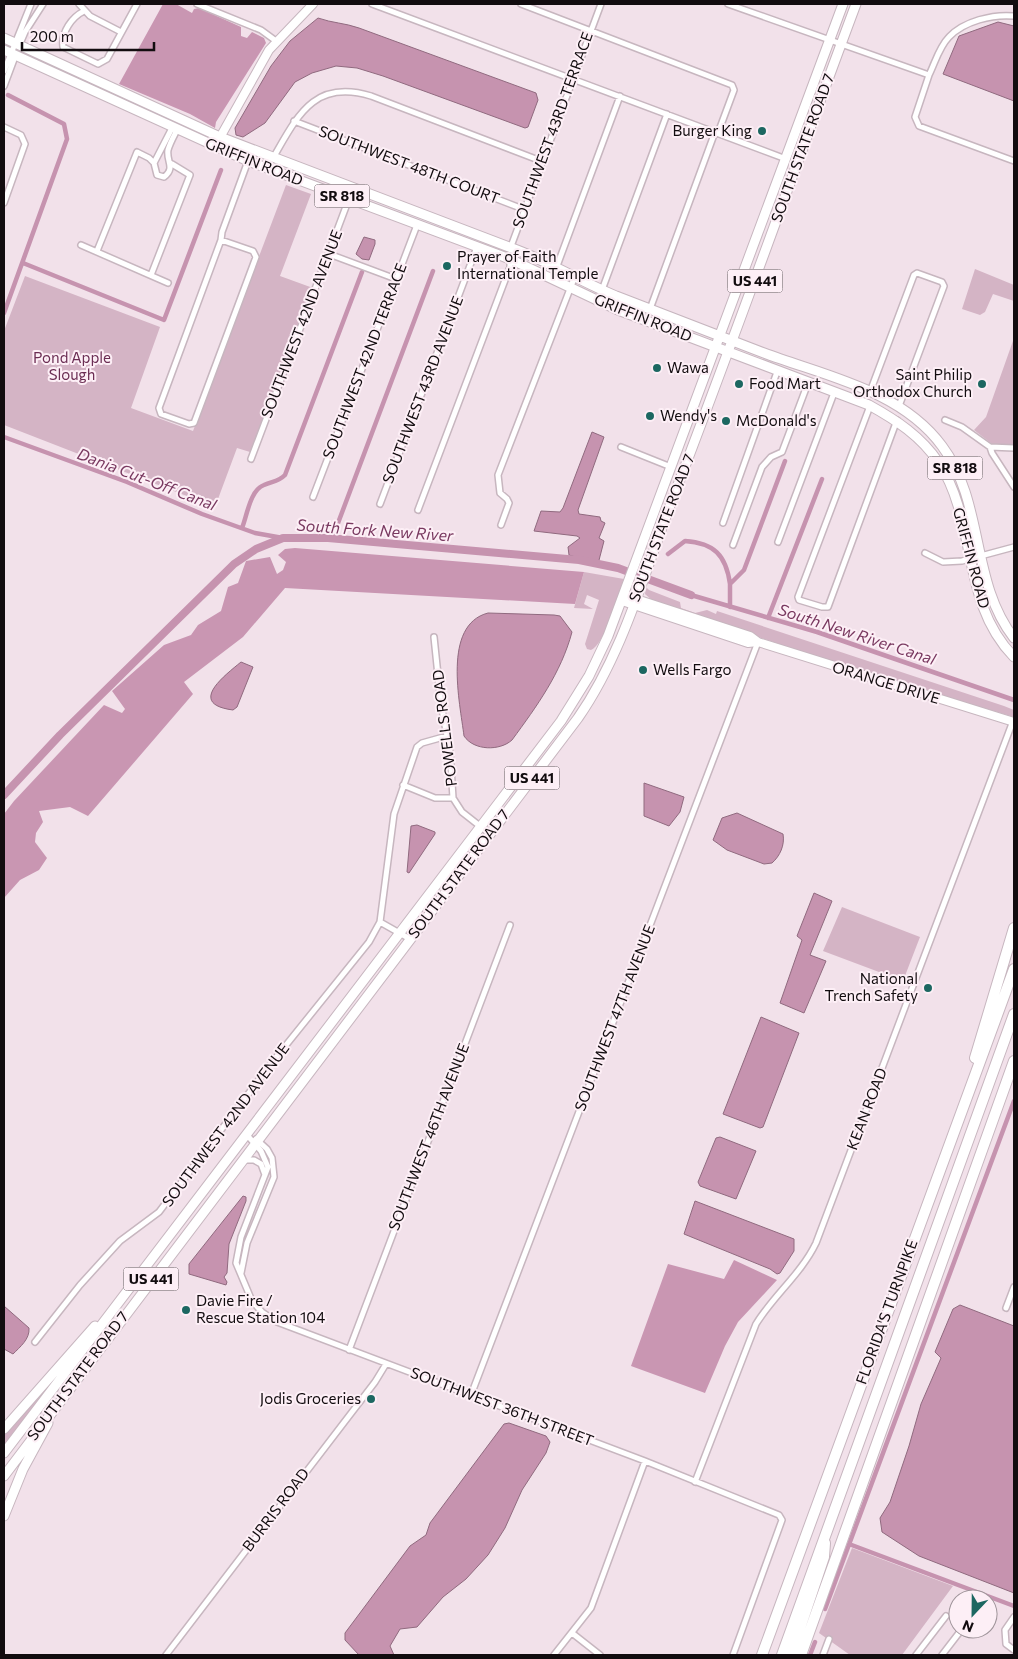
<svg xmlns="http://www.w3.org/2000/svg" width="1018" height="1659" font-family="Commissioner,sans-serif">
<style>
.green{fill:#d4b4c5}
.forest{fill:#c996b2}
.water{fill:#c693af;stroke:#906a7f}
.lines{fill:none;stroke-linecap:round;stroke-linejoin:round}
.canal{stroke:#c693af;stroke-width:4.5}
.river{stroke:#c693af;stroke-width:8}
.street-casing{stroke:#c7b6bf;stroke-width:8}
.secondary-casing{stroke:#c7b6bf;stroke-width:10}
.primary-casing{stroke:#c7b6bf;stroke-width:11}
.highway-casing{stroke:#c7b6bf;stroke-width:12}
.street{stroke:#fff;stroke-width:5}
.secondary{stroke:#fff;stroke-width:8}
.primary{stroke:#fff;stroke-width:9}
.highway{stroke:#fff;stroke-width:10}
.poi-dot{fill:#1c6761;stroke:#fdeff6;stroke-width:2}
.labels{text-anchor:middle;stroke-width:4;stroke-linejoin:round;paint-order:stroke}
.shield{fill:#fdeff6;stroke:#585054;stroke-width:1}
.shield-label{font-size:14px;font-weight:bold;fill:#120c0f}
.street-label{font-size:15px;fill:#120c0f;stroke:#fdeff6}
.poi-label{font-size:15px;fill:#120c0f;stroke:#fdeff6;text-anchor:start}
.park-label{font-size:15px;fill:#6b2d53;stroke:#fdeff6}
.water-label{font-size:16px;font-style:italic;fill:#793960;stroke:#fdeff6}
</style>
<rect width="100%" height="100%" fill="#f2e1ea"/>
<path class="green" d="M286 185 311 194 280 276 313 288 250 452 237 448 215 507 4 425V331L25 276 160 327 131 408 193 431Z
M975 269 1014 285V301L993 294 985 312 980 315 962 309Z
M1014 338V444H992L974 430 986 417Z
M584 572 624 579C618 593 605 645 591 650L587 649 585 644 599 600 587 595 584 604 593 609 574 608Z
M646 587 649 590 680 602 681 608 695 613 707 610 716 614 717 611 1004 706 1014 710V717L868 674 654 602 645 594Z
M842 907 920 937 903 981 823 951Z
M53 1379 54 1380 4 1446V1433Z
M852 1548 953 1586 902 1655H850L819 1633Z"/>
<path class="forest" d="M163 4H176L192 13 194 9 199 8 241 27V36L247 38 252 32 264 38 266 43 216 122 215 128 190 114 119 84Z
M295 548 584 572 575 604 285 588 243 637 184 682 193 694 88 816 70 807 39 811 43 822 36 833 35 842 47 858 39 870 20 880 4 898V814L14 801 104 705 122 713 125 709 112 691 164 645 191 635 198 625 221 611 228 587 238 583 246 561 270 557 277 574 283 570 286 562 278 555 285 549Z
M734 1260 777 1280 738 1322 725 1346 705 1393 631 1366 668 1264 724 1279Z"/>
<path class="water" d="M318 18C332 23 345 23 359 28L536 93 538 100 528 127 525 128 383 76 357 68 336 66 312 73 295 82 265 123 243 137 236 135 235 128 271 66 290 41Z
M998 22 1014 26V101L943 74 959 36Z
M364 237 375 240V244L369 260 362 259 356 254Z
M592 432 604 437 578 510 579 514 600 517 601 521 605 523 599 538 604 541 598 564 569 555 568 547 580 538 577 536 534 531 541 511 560 512 563 508Z
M488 613 554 615 560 616 572 632C561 673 537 706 512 740 500 751 474 751 464 736 460 703 442 625 488 613Z
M241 662 253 667 237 707 233 710C187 704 224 676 241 662Z
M644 783 684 797 680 812 669 826 644 816Z
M737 813 783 834C785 845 780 856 772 863L764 864 727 850 713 840 722 818Z
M417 825 435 832V834L409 873 407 872 411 826Z
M814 893 832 901 810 955 826 961 804 1013 780 1003 802 940 797 936Z
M761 1017 799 1033 763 1127 760 1128 723 1114Z
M720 1137 756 1151 736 1199 700 1186 698 1182 716 1138Z
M243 1196 246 1197V1201L229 1244 227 1273 224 1277 227 1282 226 1285 189 1274V1264Z
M695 1201 794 1239V1251L780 1273 777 1274 770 1269 684 1234Z
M960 1305 1014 1326V1593L919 1556 882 1532 880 1518 890 1502 909 1446 921 1404 941 1358 935 1352 953 1309Z
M4 1306 29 1328C30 1339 20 1347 13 1354L4 1349Z
M509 1423 546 1436 550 1442 546 1453 522 1490 505 1528 488 1555 466 1579 443 1597 417 1627 400 1629 390 1646 394 1655H359L345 1640V1633L410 1546 426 1535 430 1523 504 1424Z"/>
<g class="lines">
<path class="canal" d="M23 263 164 320 221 170
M4 313 67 139 64 124 8 95
M4 437 127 482 202 514 255 533 283 538
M242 528C247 516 250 490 264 485 273 481 278 482 285 475L362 272
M332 539 433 271
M668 554 685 541C714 543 726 555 730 584
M691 595 817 632 1014 700
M730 607V584L744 570 785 461
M768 618 822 479
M849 1544 1014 1606
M825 1609 1014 1101
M810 1655 815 1642"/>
<path class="river" d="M4 795 60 735 234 564 256 549 283 538H328L579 560 618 568 691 595"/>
<defs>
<path id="street" d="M79 4 90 16 121 32
M197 4 261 30 276 41
M372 4 786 159
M521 4 732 85 734 90 718 133
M728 4 929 75 915 117 919 126 1014 161
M84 11C72 17 61 32 63 47L98 64 107 59 137 4
M19 46 25 32 43 4
M4 71 31 4
M929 75C935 63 939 47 949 37 964 21 993 14 1014 16
M4 86 16 54
M294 121 523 209
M4 127 21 135 25 144 4 203
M172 128 154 163 157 175 164 177C176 168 166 161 168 150 170 143 174 136 177 130
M273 158C298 115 314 79 371 96L541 161
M221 240 253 251 256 257 194 423 189 424 161 414 159 408Z
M221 240 222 232 248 161
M81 245 168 283
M510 249 601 4
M97 251 137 152 149 158 154 163
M329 254 396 279
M557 266 620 96
M151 275 190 175 172 164
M602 290 667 114
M650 309 715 132
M870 392 914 275 917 273 942 282 944 286 899 406
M870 406 798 597 799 600 822 607H828L897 420
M945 420 962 427 990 447 1014 448
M621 447 671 467
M990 447 992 453 1014 487
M251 459 353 188
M313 497 417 225
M380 504 477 247
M418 510 510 267V257
M723 523 777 372
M501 525 509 503 507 499 500 493 498 475 575 276
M778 542 834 393
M733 545 762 467 771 457 782 452 808 383
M925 553 943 562 962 561 1014 547
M434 637 441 704 450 752 453 798 462 812 490 834
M403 785 435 798H453
M380 922 394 814 417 747 422 743 447 736
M247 1135 261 1151 268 1167 241 1237 236 1263 252 1301 262 1312 277 1322 645 1461 779 1515 782 1520 733 1655
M243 1160H254L261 1164 265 1175
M241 1273 247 1243 274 1177 272 1158 267 1149 256 1139
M1006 1308 1014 1287
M35 1342 80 1285 120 1241 159 1212 270 1065 369 942 380 922 410 939
M349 1350 510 925
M471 1395 758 642
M695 1482 756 1324C774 1295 801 1274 816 1243L1013 721
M1014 1617 1005 1630 1006 1644 1014 1650
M572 1633 600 1655
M166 1655 375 1382 386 1364
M554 1655 591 1608 645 1461
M823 1655 829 1639
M916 1655 946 1616
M942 1655 962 1629"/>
<path id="secondary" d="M218 141 269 50 313 4
M624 595 750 636 758 642 1014 722
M622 601 748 643 758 642"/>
<path id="primary" d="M4 38 220 137 517 250C551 263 582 282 616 296 665 315 714 334 764 353 825 376 901 390 942 446 985 503 970 582 1014 638
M4 50 248 161 510 259 618 310 869 405C896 420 921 436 939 463 978 523 960 602 1014 657
M4 1429 95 1326
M4 1453 561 721 589 676 608 636 843 4
M4 1476 578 718C622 655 644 574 671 503 735 337 794 170 856 4
M4 1516 23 1469 48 1423"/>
<path id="highway" d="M975 1058 1014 928
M762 1655 1014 969
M782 1655 1014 1014
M791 1655 824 1557 825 1543
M801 1655 1014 1061"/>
</defs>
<use href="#street" class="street-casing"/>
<use href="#secondary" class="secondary-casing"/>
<use href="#primary" class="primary-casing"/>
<use href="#highway" class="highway-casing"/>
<use href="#street" class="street"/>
<use href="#secondary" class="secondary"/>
<use href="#primary" class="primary"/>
<use href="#highway" class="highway"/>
</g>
<g class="poi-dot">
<circle cx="762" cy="131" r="5"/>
<circle cx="447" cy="266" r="5"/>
<circle cx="657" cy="368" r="5"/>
<circle cx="739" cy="384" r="5"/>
<circle cx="982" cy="384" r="5"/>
<circle cx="650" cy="416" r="5"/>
<circle cx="726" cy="421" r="5"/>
<circle cx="643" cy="670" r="5"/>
<circle cx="928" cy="988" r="5"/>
<circle cx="186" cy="1310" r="5"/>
<circle cx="371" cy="1399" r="5"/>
</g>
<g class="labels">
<g class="shield">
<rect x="314.5" y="184.5" width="55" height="23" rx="4"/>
<rect x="727.5" y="269.5" width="55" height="23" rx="4"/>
<rect x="927.5" y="456.5" width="55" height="23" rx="4"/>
<rect x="504.5" y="766.5" width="55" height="23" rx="4"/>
<rect x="123.5" y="1267.5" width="55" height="23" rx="4"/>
</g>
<g class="shield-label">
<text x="342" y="201">SR 818</text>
<text x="755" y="286">US 441</text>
<text x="955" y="473">SR 818</text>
<text x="532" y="783">US 441</text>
<text x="151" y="1284">US 441</text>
</g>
<g class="street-label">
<text transform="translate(553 130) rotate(-70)" y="5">SOUTHWEST 43RD TERRACE</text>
<text transform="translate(803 148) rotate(-70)" y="5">SOUTH STATE ROAD 7</text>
<text transform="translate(254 162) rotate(22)" y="5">GRIFFIN ROAD</text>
<text transform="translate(409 165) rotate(21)" y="5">SOUTHWEST 48TH COURT</text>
<text transform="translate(643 318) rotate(22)" y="5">GRIFFIN ROAD</text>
<text transform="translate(302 324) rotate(-69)" y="5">SOUTHWEST 42ND AVENUE</text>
<text transform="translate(365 361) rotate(-69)" y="5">SOUTHWEST 42ND TERRACE</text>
<text transform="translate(423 390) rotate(-69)" y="5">SOUTHWEST 43RD AVENUE</text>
<text transform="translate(662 528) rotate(-69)" y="5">SOUTH STATE ROAD 7</text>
<text transform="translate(971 558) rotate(75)" y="5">GRIFFIN ROAD</text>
<text transform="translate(886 683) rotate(17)" y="5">ORANGE DRIVE</text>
<text transform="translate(445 728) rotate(-97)" y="5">POWELLS ROAD</text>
<text transform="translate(459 874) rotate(-53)" y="5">SOUTH STATE ROAD 7</text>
<text transform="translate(615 1018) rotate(-69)" y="5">SOUTHWEST 47TH AVENUE</text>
<text transform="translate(867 1109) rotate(-69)" y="5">KEAN ROAD</text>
<text transform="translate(226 1125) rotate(-53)" y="5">SOUTHWEST 42ND AVENUE</text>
<text transform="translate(429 1137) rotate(-69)" y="5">SOUTHWEST 46TH AVENUE</text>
<text transform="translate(887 1312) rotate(-70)" y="5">FLORIDA'S TURNPIKE</text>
<text transform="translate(78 1376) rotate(-53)" y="5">SOUTH STATE ROAD 7</text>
<text transform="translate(502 1407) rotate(21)" y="5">SOUTHWEST 36TH STREET</text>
<text transform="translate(276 1510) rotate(-53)" y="5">BURRIS ROAD</text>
</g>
<g class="poi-label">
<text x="752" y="136" text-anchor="end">Burger King</text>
<text x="457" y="262">Prayer of Faith<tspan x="457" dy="17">International Temple</tspan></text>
<text x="667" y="373">Wawa</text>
<text x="972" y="380" text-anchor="end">Saint Philip<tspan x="972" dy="17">Orthodox Church</tspan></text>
<text x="749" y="389">Food Mart</text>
<text x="660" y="421">Wendy's</text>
<text x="736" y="426">McDonald's</text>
<text x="653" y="675">Wells Fargo</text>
<text x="918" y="984" text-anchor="end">National<tspan x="918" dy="17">Trench Safety</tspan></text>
<text x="196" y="1306">Davie Fire /<tspan x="196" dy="17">Rescue Station 104</tspan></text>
<text x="361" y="1404" text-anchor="end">Jodis Groceries</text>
</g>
<g class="park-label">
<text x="72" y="363">Pond Apple<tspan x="72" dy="17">Slough</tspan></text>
</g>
<g class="water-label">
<text transform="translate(147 479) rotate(21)" y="6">Dania Cut-Off Canal</text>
<text transform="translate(375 530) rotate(4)" y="6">South Fork New River</text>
<text transform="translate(857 634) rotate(18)" y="6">South New River Canal</text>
</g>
</g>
<rect width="1018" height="1659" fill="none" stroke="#120c0f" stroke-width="10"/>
<g transform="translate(973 1614) rotate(202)"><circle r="24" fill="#fdeff6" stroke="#9f949a"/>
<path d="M0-4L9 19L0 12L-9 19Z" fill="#1c6761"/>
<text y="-8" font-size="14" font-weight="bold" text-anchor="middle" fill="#120c0f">N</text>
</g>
<path d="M22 42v8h132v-8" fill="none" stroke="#120c0f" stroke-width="2.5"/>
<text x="30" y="42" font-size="15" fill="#120c0f" stroke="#fdeff6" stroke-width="4" paint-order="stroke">200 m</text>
</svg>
